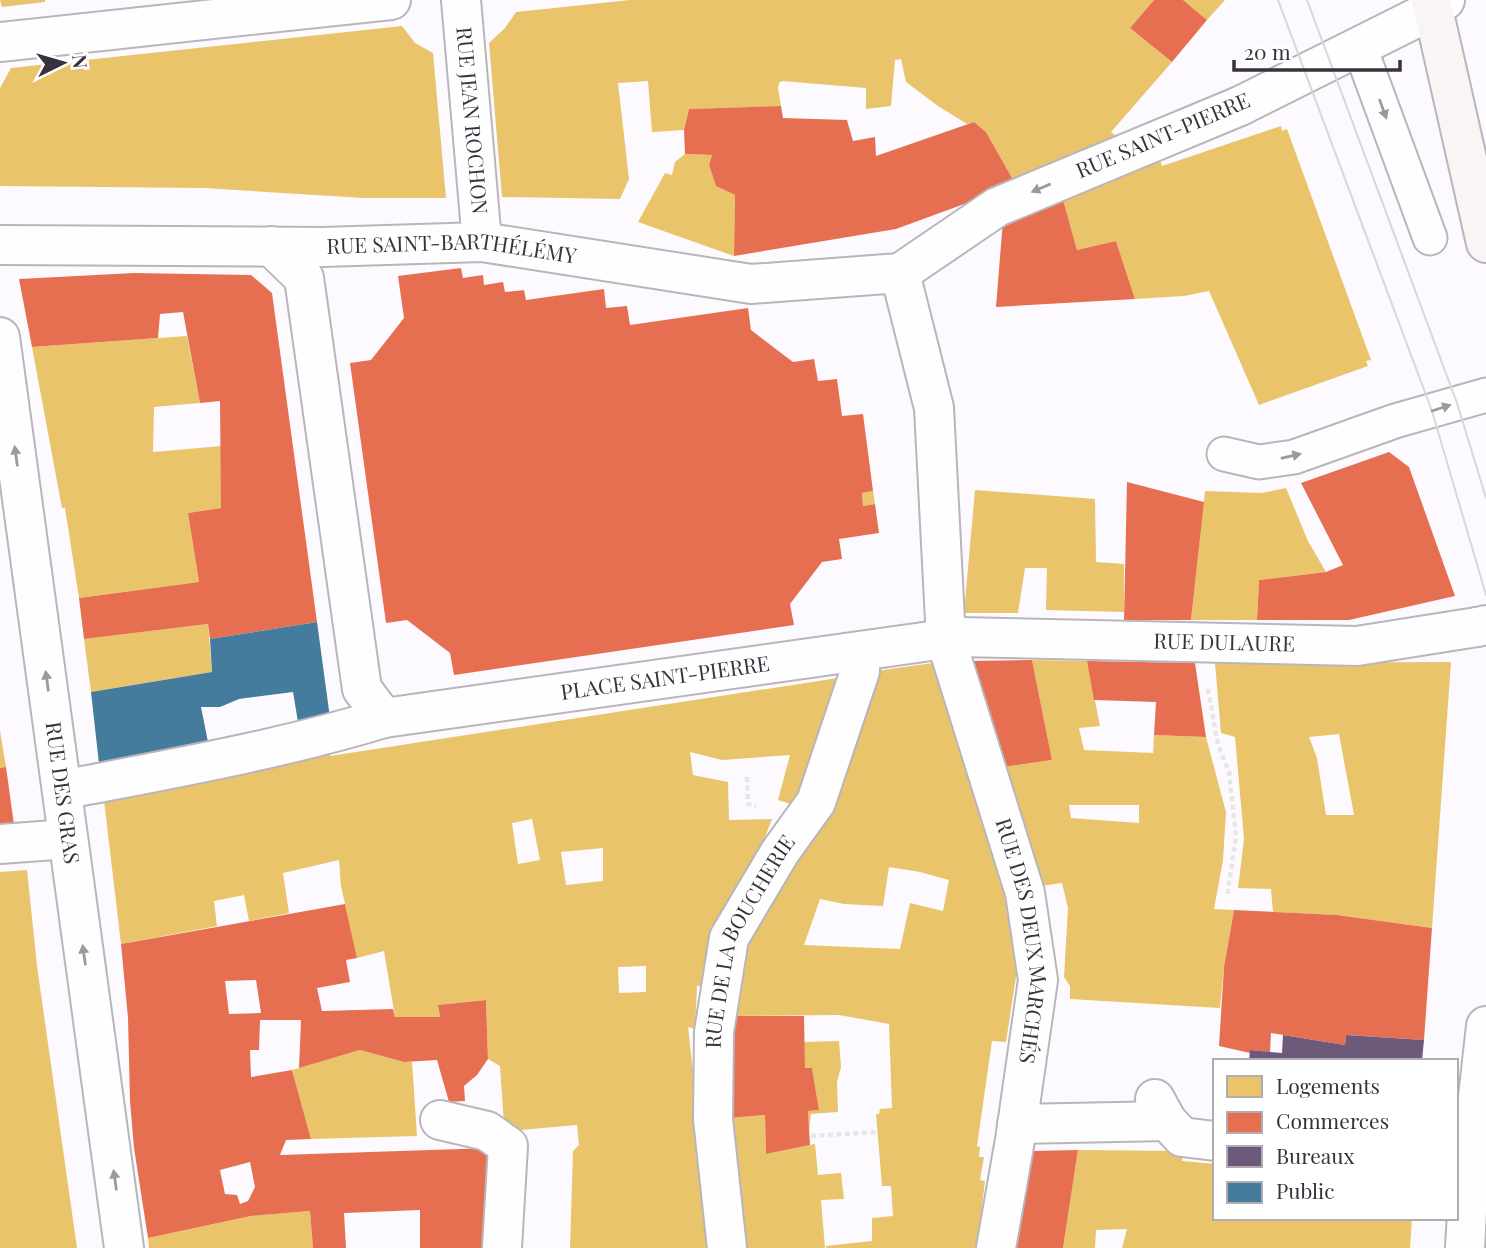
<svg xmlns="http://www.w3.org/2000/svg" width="1486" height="1248" font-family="'Playfair Display',serif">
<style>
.homes{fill:#e9c46a;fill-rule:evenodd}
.shops{fill:#e76f51;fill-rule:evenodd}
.offices{fill:#6d597a}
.public{fill:#457b9d}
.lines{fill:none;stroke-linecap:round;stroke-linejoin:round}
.service-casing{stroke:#b9b5bc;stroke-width:37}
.pedestrian-casing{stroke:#b9b5bc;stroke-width:42}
.minor-casing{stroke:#b9b5bc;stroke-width:42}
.secondary-casing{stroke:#b9b5bc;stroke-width:42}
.path{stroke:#e7e6e7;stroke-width:4.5;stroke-dasharray:5 3.5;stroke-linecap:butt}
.service{stroke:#fffeff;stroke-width:33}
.pedestrian{stroke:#fffeff;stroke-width:38}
.minor{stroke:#fffeff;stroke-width:38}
.secondary{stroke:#f9f5f5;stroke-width:38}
.tram{stroke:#d7d6d8;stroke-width:2}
.oneway{fill:#9c989e}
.labels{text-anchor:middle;stroke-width:7;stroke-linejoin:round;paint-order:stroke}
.street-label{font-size:21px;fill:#38323d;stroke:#fff}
</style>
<rect width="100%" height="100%" fill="#fcfafe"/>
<path class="homes" d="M0 0H45V2L2 7Z
M630 0H1154L1130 28 1172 62 1111 132 1119 138 1015 183 986 132 974 122 967 124 938 106 906 82 901 59 895 60 891 106 866 109V88L782 81 779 83 778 88 781 106 689 109 684 130 652 132 648 81 618 83 629 179 620 199 502 197 489 43 505 28 516 12Z
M1183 0H1225L1207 20Z
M402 26 415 43 433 53 446 198H364L204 188 0 186V88L11 68Z
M1281 126 1282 131 1287 129 1371 360 1366 361 1368 366 1259 405 1209 291 1184 296 1135 299 1116 241 1077 250 1062 196 1159 158 1162 166Z
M685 154 712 155 709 165 716 186 735 195 734 256 638 222 665 173 672 175 675 162Z
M187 336 200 403 154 407 153 452 222 446 221 508 188 513 199 582 79 598 65 508H62L32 347Z
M1286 488 1308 541 1326 572 1259 580 1257 620H1191L1205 491 1262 493Z
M975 490 1095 499 1096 562 1124 564V612L1046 610 1047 568H1025L1018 613H964Z
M873 491 875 504 863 506 862 493Z
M208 624 212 672 91 692 84 639Z
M1032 660 1087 661 1100 726 1079 728 1084 750 1153 753 1154 735 1206 737 1226 812 1223 860 1214 909 1234 910 1224 967 1220 1008 1070 999V986L1064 977 1068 908 1062 883 1041 886 1003 767 1052 760ZM1069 805H1139V823L1071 818Z
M940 662 985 805 998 877 1002 881 1017 970 1006 1042 992 1041 977 1146 980 1147 979 1157H984L980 1180 985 1181 977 1248H826V1246L872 1241V1218L893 1216 891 1186H882L876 1114H879L880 1109 892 1108 889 1024 839 1015 727 1016 744 938 796 852 804 854 828 803 876 671ZM889 867 920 872 949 880 943 911 910 903 900 949 804 945 820 899 844 904 883 906Z
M1451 662 1432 928 1337 915 1273 912 1271 889 1238 888 1244 839 1235 737 1221 733 1215 663ZM1339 734 1354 815H1326L1317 758 1309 737Z
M838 678 797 806 778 800 790 755 722 760 690 752 693 775 728 782 729 820 772 819 708 985 697 986 695 1029 688 1027 713 1248H570L573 1151 579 1145 577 1125 509 1131 504 1125 500 1066 488 1059 486 1000 438 1005 440 1017H395L384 951 357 958 341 886 339 860 283 873 289 913 249 921 244 895 214 901 217 926 121 944 103 792 328 745 330 756ZM532 819 540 860 518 864 512 823ZM603 848V881L566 885 561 852ZM646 966V992L619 993 618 967Z
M0 731 6 767 0 768Z
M27 870 37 966 77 1248H0V872Z
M839 1041 841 1067 837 1082 838 1112 811 1114 809 1130 808 1111 819 1110 812 1068H805L804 1042Z
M360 1050 404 1062H412L417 1136 311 1139 292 1070Z
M765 1115 766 1154 815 1144 818 1175 841 1173 844 1199 821 1200 825 1248H742L730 1118Z
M1078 1150 1184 1151 1182 1161 1215 1164V1218H1412L1410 1248H1122L1127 1229 1096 1230 1095 1248H1063Z
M310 1211 313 1248H149L148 1238 251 1216Z"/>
<path class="shops" d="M1154 0H1183L1207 20 1172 62 1130 28Z
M781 106 783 118 847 120 853 141 875 137 876 156 974 122 986 132 1016 185 896 229 734 256 735 195 716 186 709 165 712 155 685 154 684 130 689 109Z
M1062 196 1077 250 1116 241 1135 299 996 307 1003 220Z
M461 268 463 278 483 275 484 285 503 282 505 292 524 290 526 300 604 289 606 308 627 306 630 325 748 308 751 330 793 362 814 359 818 381 837 379 842 416 863 414 873 491 862 493 863 506 875 504 879 533 839 539 842 559 822 562 790 604 794 625 454 675 450 653 407 620 386 623 350 363 371 360 404 318 398 276Z
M134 273 251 275 272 293 317 622 210 639 208 624 84 639 79 598 199 582 188 513 221 508 220 401 200 403 183 312 160 314 158 338 32 347 19 279Z
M1389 452 1409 467 1455 596 1349 620H1257L1259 580 1326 572 1343 565 1301 483Z
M1127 482 1204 502 1191 620H1124Z
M1032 660 1052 760 1003 767 968 661Z
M1087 661 1195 663 1206 737 1154 735 1156 702 1094 700Z
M6 767 15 832 0 831V768Z
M345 904 357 958 346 960 350 982 317 988 322 1011 393 1009 395 1017H440L438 1005 486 1000 488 1059 477 1075 464 1086 465 1101 449 1102 437 1060 404 1062 360 1050 299 1068 301 1020H260L259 1050H250L251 1077 292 1070 311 1139 286 1140 280 1155 491 1148 487 1248H420V1210L344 1213 346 1248H313L310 1211 251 1216 148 1238 134 1148 130 1101 128 1018 121 944ZM256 980 261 1013 229 1014 225 981ZM250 1162 255 1187 248 1201 240 1204 237 1195 225 1194 220 1170Z
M1234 910 1337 915 1432 928 1424 1040 1346 1035 1345 1045 1271 1033 1270 1052 1250 1050V1053L1219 1046 1224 967Z
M727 1016H804L805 1068H812L819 1110 808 1111 810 1145 766 1154 765 1115 730 1118Z
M1078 1150 1063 1248H1015L1031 1151Z"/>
<path class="offices" d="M1283 1035 1345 1045 1346 1035 1424 1040 1422 1061H1249L1250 1050 1282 1053Z"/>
<path class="public" d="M317 622 330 718 299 728 293 692 239 699 220 707H201L210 752 100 773 91 692 212 672 210 639Z"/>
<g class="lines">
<defs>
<path id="service" d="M1359 45 1430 238
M1224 454 1259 462 1294 457 1395 421 1486 395"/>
<g id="pedestrian">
<path id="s1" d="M461 0 482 242"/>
<path d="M0 42 391 0"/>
<path id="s2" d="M0 245 323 247 482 242 751 284 900 273"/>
<path d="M271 246 304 278 362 689 384 718"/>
<path id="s3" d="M900 273 934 408 946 640 1025 893 1038 980 1015 1140 996 1248"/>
<path d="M900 273 997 207 1240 106"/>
<path id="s4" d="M0 337 124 1248"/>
<path id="s5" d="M62 790C170 769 279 750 384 718L959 637 1357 646 1477 627"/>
<path d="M0 844 68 839"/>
<path d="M440 1120 487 1131 508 1146 502 1248"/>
<path d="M1017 1124 1167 1121"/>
<path id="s6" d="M727 1248 713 1119 714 1032 729 938 780 852 816 802 860 671V652"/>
</g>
<path id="minor" d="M1240 106 1432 10 1445 0
M1477 627 1486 625
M1155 1099 1167 1121 1182 1137 1215 1141
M1465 1248 1469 1177 1486 1026"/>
<path id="secondary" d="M1431 0 1486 243"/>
</defs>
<use href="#service" class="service-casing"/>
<use href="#pedestrian" class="pedestrian-casing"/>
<use href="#minor" class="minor-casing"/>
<use href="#secondary" class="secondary-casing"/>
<path class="path" d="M1208 689 1218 745 1229 772 1236 837 1227 897
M747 777 748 804 756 806
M811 1136 877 1132"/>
<use href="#service" class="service"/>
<use href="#pedestrian" class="pedestrian"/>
<use href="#minor" class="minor"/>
<use href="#secondary" class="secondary"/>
<path class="tram" d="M1278 0 1432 411 1486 595
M1307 0 1457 403 1486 498"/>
</g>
<defs><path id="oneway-solid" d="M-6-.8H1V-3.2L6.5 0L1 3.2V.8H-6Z" transform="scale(1.75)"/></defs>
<g class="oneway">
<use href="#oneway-solid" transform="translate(1383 109) rotate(70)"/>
<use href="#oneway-solid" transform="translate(1041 188) rotate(157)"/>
<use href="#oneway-solid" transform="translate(1441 408) rotate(-18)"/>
<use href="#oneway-solid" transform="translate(16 456) rotate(-98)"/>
<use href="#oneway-solid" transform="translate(1291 456) rotate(-13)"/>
<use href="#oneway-solid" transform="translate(47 681) rotate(-98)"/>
<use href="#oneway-solid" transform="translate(84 955) rotate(-98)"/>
<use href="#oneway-solid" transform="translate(115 1180) rotate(-98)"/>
</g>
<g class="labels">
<g class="street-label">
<text dy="7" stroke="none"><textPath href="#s1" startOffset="121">RUE JEAN ROCHON</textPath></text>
<text transform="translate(1163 136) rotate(-23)" y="7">RUE SAINT-PIERRE</text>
<text dy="7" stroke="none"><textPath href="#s2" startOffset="452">RUE SAINT-BARTHÉLÉMY</textPath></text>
<text dy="7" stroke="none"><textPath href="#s5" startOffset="1176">RUE DULAURE</textPath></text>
<text dy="7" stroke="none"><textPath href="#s5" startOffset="614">PLACE SAINT-PIERRE</textPath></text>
<text dy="7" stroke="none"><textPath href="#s4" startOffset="460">RUE DES GRAS</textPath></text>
<text dy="7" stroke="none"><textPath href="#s3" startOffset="684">RUE DES DEUX MARCHÉS</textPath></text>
<text dy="7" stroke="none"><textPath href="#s6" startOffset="315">RUE DE LA BOUCHERIE</textPath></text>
</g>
</g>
<rect x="1213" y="1059" width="245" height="161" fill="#ffffff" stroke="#afadb1" stroke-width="2"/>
<rect x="1227" y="1076" width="35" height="21" fill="#e9c46a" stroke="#afadb1" stroke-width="2"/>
<text x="1276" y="1094" font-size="21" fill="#38323d">Logements</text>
<rect x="1227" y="1112" width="35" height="21" fill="#e76f51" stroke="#afadb1" stroke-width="2"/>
<text x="1276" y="1129" font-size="21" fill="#38323d">Commerces</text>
<rect x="1227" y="1146" width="35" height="21" fill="#6d597a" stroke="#afadb1" stroke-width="2"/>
<text x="1276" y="1164" font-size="21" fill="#38323d">Bureaux</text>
<rect x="1227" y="1182" width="35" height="21" fill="#457b9d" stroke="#afadb1" stroke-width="2"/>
<text x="1276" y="1199" font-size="21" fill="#38323d">Public</text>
<g transform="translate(63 63) rotate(85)" stroke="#ffffff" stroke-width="5" paint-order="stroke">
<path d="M0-5L12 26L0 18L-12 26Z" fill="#38323d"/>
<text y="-10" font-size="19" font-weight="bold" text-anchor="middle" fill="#38323d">N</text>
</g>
<path d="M1234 60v10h166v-10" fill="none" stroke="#38323d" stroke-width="3.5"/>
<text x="1244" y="60" font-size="21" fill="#38323d" stroke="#ffffff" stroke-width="5" paint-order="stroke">20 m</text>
</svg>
